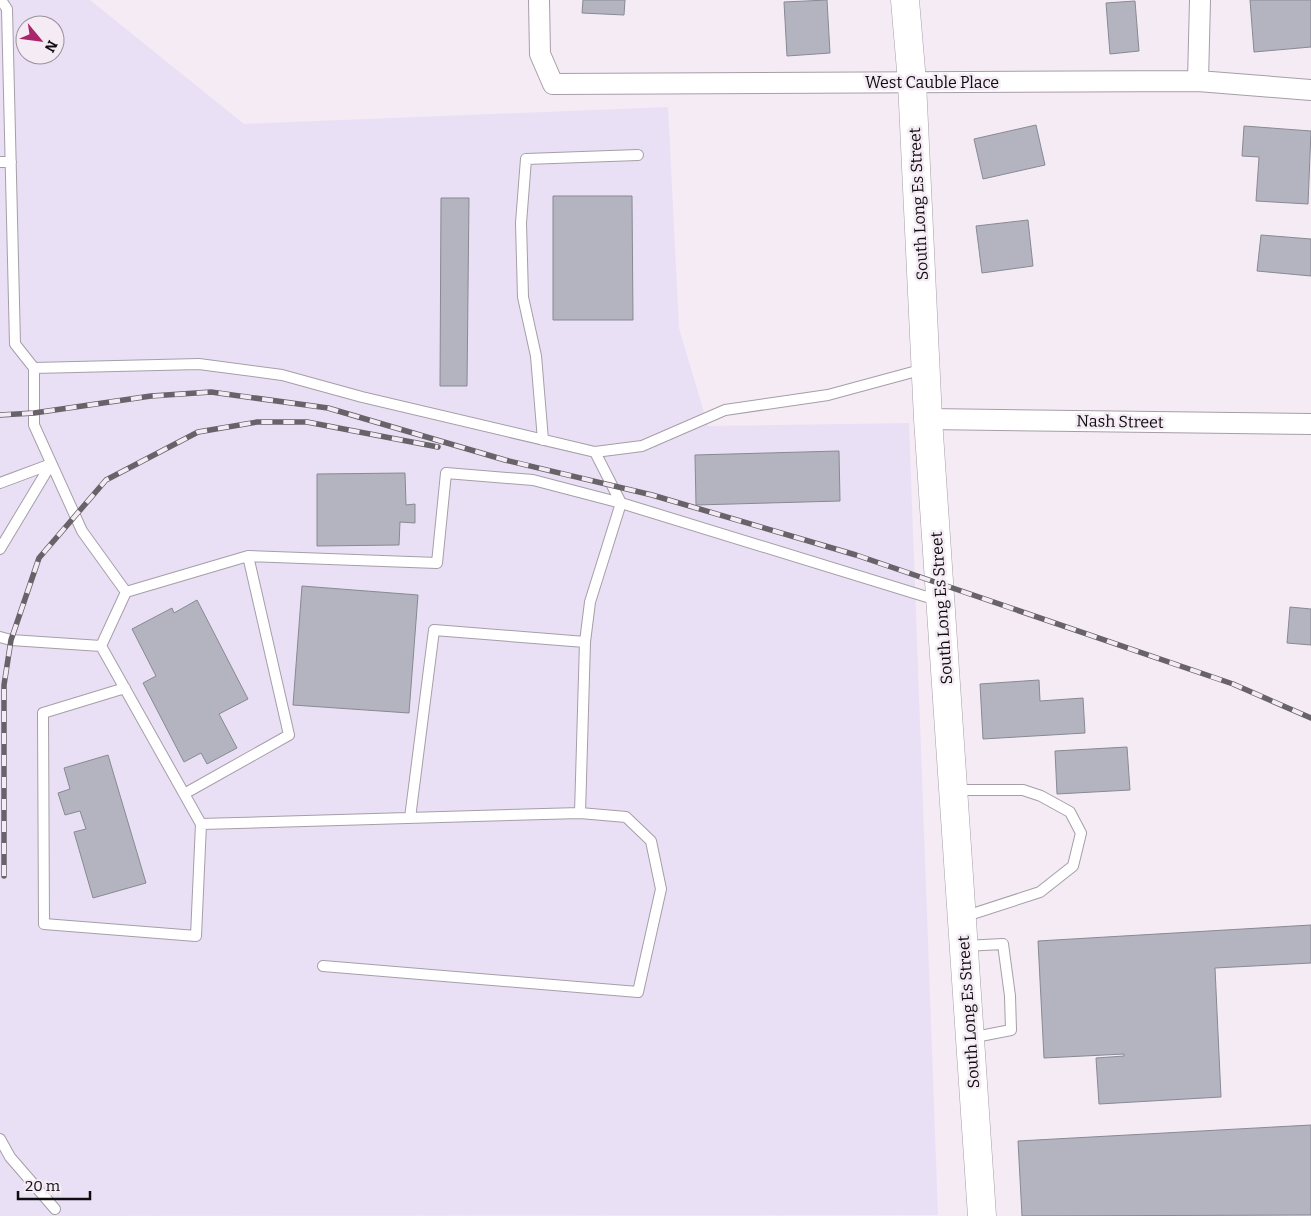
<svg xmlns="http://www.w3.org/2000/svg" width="1311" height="1216" font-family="Bitter,serif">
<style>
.industrial{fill:#e9e0f5;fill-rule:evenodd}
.building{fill:#b3b4bf;stroke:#888993}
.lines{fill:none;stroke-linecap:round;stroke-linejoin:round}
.lane-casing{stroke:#a69ea7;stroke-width:12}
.street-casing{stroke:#a69ea7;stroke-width:22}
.secondary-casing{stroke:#a69ea7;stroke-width:29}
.lane{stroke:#fff;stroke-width:10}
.street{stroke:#fff;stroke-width:20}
.secondary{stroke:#fff;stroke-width:28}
.rail-casing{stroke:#686369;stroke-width:5.5}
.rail{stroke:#f4ebf5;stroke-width:4;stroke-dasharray:11;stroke-linecap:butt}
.labels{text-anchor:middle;stroke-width:5;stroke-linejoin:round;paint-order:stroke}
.street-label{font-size:16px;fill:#100d10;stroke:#f4ebf5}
</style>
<rect width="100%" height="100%" fill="#f4ebf5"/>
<path class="industrial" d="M0 0H90L244 124 668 107 679 328 708 426 909 423 938 1215 0 1216ZM25 25H55V55H25Z"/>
<path class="building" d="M583 0H625L624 15 582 13Z
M827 0 830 53 787 56 784 2Z
M1250 0H1311V47L1254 52Z
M1135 1 1139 51 1110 54 1106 3Z
M1036 125 1045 165 983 179 974 139Z
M1244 126 1311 131 1308 204 1256 201 1259 157 1242 156Z
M553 196H632L633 320H553Z
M441 198H469L467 386H440Z
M1028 220 1033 266 982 273 976 226Z
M1261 235 1311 239V276L1257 271Z
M839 451 840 501 696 505 695 455Z
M405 473 406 505 415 504V523L400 522 399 545 317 546V474Z
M302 586 418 595 409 713 293 705Z
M197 600 248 699 219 714 237 748 207 764 201 753 184 762 143 683 156 676 132 629 172 608 174 613Z
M1290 607 1311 609V645L1287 643Z
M1039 680 1040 701 1083 698 1085 733 983 739 980 684Z
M1127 747 1130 790 1057 794 1055 751Z
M108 755 146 883 93 898 74 832 86 829 80 811 65 815 58 793 70 789 64 768Z
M1311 925V963L1215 968 1221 1097 1099 1104 1096 1058 1124 1056V1054L1044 1058 1038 941Z
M1311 1125V1215L1022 1216 1018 1141Z"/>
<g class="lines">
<defs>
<path id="lane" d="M1 0 7 9 15 344 34 368 199 364 282 375 362 397 595 452 642 446 725 410 828 395 924 369
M0 162H11
M34 368V425L82 531 126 592 248 556 437 563 446 473 533 480 621 503 590 602 585 642 580 813 201 824 101 646 126 592
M543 440 536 356 523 297 521 223 526 159 638 155
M595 452 621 503 940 601
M0 483 51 464
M0 549 51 464
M0 637 11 640 101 646
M125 688 43 713 44 924 196 936 201 824
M954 790H1023L1041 796 1070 812 1081 833 1073 866 1040 892 963 917
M184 794 289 735 248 556
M410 818 434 630 585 642
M964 946 1003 944 1010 996 1011 1030 970 1038
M323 966 638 992 661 889 651 841 626 817 580 813
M0 1139 10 1157 55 1209"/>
<path id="street" d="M539 0 540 54 553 84 1198 81 1311 90
M1198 81 1200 0
M928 419 1311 424"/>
<path id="secondary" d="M905 0 912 82 928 419 982 1216"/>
</defs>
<use href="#lane" class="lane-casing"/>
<use href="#street" class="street-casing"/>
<use href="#secondary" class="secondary-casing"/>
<use href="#lane" class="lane"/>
<use href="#street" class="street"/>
<use href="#secondary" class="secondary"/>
<defs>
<path id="rail" d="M0 415 34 413 151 396 211 392 328 408 505 460 652 495 856 555 1233 684 1311 718
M4 876V685L11 640 39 558 106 480 198 432 257 422H307L438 447"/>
</defs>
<use href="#rail" class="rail-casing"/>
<use href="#rail" class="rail"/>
</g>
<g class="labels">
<g class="street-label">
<text x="932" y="88">West Cauble Place</text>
<text transform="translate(918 204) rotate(-93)" y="6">South Long Es Street</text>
<text transform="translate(1120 421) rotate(1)" y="6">Nash Street</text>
<text transform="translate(941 608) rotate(-94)" y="6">South Long Es Street</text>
<text transform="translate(968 1012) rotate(-94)" y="6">South Long Es Street</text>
</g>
</g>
<g transform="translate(40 40) rotate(119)"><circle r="24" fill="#f4ebf5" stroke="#999299"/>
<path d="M0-4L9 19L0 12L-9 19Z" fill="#ab256b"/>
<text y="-8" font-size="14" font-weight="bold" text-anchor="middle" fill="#100d10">N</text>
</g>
<path d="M18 1191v8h72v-8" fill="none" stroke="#100d10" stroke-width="2.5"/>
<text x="25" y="1191" font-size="15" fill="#100d10" stroke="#f4ebf5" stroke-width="4" paint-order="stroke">20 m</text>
</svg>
